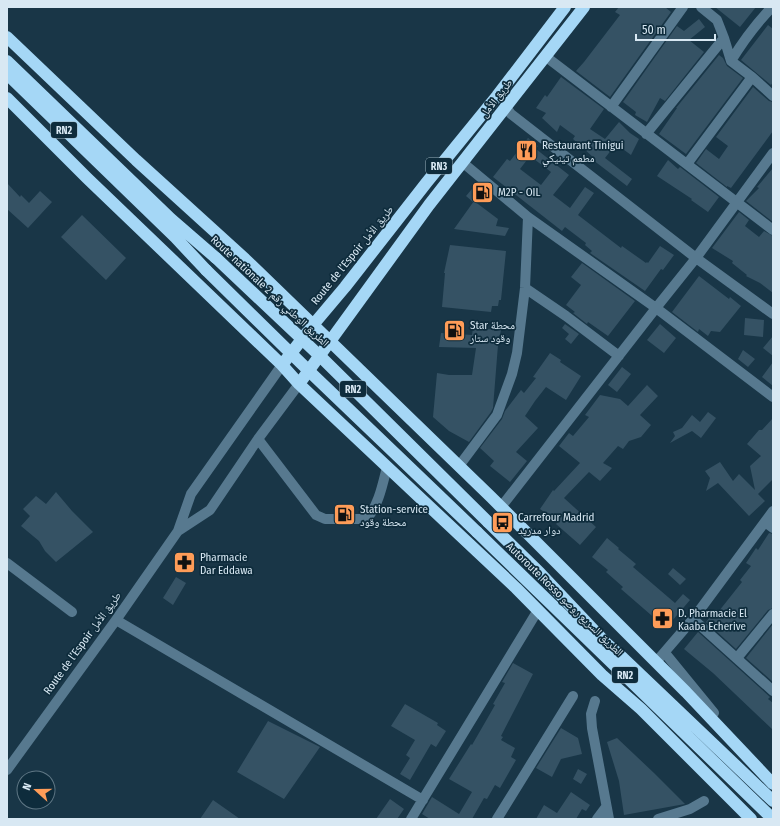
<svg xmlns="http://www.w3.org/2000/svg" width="780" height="826" font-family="'Fira Sans Condensed','Noto Naskh Arabic',sans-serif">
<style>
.building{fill:#355264;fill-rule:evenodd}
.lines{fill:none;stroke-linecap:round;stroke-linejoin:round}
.minor{stroke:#57798f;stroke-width:10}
.highway{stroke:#a5d7f6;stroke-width:12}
.highway-bridge{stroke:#a5d7f6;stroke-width:12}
.labels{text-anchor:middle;stroke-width:3.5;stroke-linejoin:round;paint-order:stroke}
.shield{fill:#0e2c3c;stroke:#9bb0bc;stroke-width:1}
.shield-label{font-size:10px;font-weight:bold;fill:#d8e8f3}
.street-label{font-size:11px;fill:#d8e8f3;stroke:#0e2c3c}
.poi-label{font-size:11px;fill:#d8e8f3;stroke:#0e2c3c;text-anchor:start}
</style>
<rect width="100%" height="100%" fill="#193647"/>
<path class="building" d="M619 7H665L671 12 610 97 576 71 584 62 620 15 615 12Z
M715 7H756L740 27Z
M699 19 705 27 689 40 704 52 665 101 660 98 647 122 635 115 636 112 623 102 677 26 684 31Z
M768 25 773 29V82L771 85 741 60Z
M719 55 723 58 727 66 743 78 686 154 659 134 677 108H676Z
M561 77 604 109 590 129 605 139 619 122 630 133 639 139 631 155 616 144 605 158 632 179 627 186 593 160 594 158 573 139 575 136 560 125 557 132 542 118 546 113 536 108 545 95 547 97Z
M753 87 769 101 773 102V131L731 188 727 186V187L696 163 706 149 719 159 728 146 716 137Z
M528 138 538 146 536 149 569 175 553 195 570 208 585 187 594 193 578 215 621 248 622 246 646 263 647 262 648 263 660 246 674 255 663 270 661 269 645 291 590 253 592 251 585 245 586 243 565 227 562 231 493 177 507 159 510 161ZM530 156 551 172 541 185 520 169Z
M668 160 678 169 680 167 719 197 708 212 691 200 692 199 657 176Z
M773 168V222L746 201 759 188 757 187Z
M7 183 20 197 21 195 29 203 40 191 52 202 28 228 7 209Z
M477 183 483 188 473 202 466 196Z
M474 201 498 219 496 226 509 228 505 236 454 229Z
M739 212 749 220 745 226 759 237 764 231 773 236V293L760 283 746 276 747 275 732 263 733 261 712 248Z
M82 215 126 258 106 280 61 237Z
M450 245 506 251 501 300H499L498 306H492L491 312 442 307 445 273H444Z
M582 263 635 301 608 336 588 322 587 324 573 313 575 312 566 305 581 285 571 277Z
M699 276 729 299 730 297 741 306 720 332 711 331 708 336 699 329 698 332 672 312Z
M745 318 764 320 763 337 744 335Z
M565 324 579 334 571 344 565 339 569 334 562 328Z
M660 324 676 338 664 353 647 340Z
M473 328 501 330 498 345 493 408 491 412 469 442 449 431 433 417 437 373 449 375H472L476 348 439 347 441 333 472 335Z
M773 336V356L763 348Z
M743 350 755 359 748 367 738 359Z
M550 353 561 360 560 362 581 376 566 400 546 387 535 401 525 416 538 428 516 452 527 461 510 482 490 466 494 461 480 448 502 419 505 411 521 390 524 393 536 378 533 377Z
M773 362V386L762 377Z
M622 367 631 374 617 392 608 385Z
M647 385 658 396 640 415 651 425 641 437 629 441 623 449 618 446 603 463 612 468 600 481 589 472 564 498 596 527 580 545 556 524 558 522 540 509 553 490 554 491 580 463 559 446 569 433 573 436 589 417 585 415 600 395 620 399 628 406Z
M708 412 716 418 701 438 692 431 670 443 675 436 673 432 682 428 692 415 700 422Z
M773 418V479L758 494 765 501 749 516 718 483 706 491 710 478 705 471 720 462 733 481 739 474 755 490 750 466 761 456 747 444 759 430H762Z
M56 492 72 511 93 532 56 562 45 551 39 541 21 526 30 516 23 509 36 496 46 504Z
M769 533 773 534V608L768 610 736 649 706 622 716 609 719 611 742 582 740 580 751 566 746 563 756 548 758 550Z
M607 538 619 548 618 549 636 564 633 567 675 603 683 594 690 600 666 628 621 589 623 587 606 572 608 570 592 557Z
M673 568 686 579 680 585 668 574Z
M176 577 186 583 173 605 163 598Z
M773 624V682L746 658Z
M698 632 770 697 768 699 773 703V730L713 673 684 649Z
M513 663 533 674 501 736 503 737 501 740 515 748 511 757 516 760 500 788 495 785 487 799 484 798 472 819H430L422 814 432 797 459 814 472 792 449 779 471 744 472 745 487 719 495 705 493 704 505 683 502 682Z
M405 704 438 723 437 725 446 731 436 747 431 744 410 780 400 774 410 758 406 755 415 740 391 726Z
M268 721 320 747 284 799 237 772Z
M561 728 578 738 582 754 561 759 552 777 536 768Z
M617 738 654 773 685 804 624 815 619 781 607 742Z
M578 769 587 774 581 784 573 779Z
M571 792 590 805 586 811 582 809 576 819H536L544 805 557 813Z
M390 799 404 809 397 819H376Z
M213 800 240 819H200Z"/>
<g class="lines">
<path class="minor" d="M724 38 731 61 752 77
M545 56 773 230
M731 61C743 41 756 24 772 7
M505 106 511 114 696 258 773 314
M611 107 683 7
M646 134 724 38 717 20 701 7
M462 162 528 217 656 308 773 397
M687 164 752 77 773 96
M525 288 566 316 619 356
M258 439 316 515 325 519H366C378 508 383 483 387 467
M459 466 497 415 512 374 517 353 525 288 528 217
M501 507 656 308 696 258 773 153
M765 522 773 528
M178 531 210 510 258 439 299 384
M7 563 72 612
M693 619 773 691
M116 620 423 800
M665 653 714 713
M737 658 773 614
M656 662 693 619 773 511
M595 701 591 714 592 728 609 819
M7 770 116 620 178 531 191 494 282 365
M411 819 538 610
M497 819 573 696
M597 819 606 807
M658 819 690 809 704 801"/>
<path class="highway" d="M7 37 136 160 245 259 491 497 686 692 773 784
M7 61 171 219 216 258
M7 74 175 237 206 270
M7 98 87 178 282 365 299 384 516 588 602 675 641 709 751 819
M285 361 313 325 345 287 427 182 497 96 565 7
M299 384 429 205 584 7
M488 522 540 573 606 643 623 658 773 801
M477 532 773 819"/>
<path class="highway-bridge" d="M216 258 323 359 488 522
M206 270 310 372 477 532"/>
</g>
<defs>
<symbol id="restaurant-square" viewBox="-11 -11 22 22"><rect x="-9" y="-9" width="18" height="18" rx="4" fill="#fe9c58" stroke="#0e2c3c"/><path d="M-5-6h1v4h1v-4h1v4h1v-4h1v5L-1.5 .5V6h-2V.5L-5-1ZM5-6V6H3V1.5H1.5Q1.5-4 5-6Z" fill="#111"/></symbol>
<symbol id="fuel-square" viewBox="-11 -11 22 22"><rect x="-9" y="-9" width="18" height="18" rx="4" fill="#fe9c58" stroke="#0e2c3c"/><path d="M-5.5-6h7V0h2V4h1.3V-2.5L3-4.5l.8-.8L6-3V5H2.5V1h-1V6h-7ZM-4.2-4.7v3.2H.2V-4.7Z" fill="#111"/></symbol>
<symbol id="bus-square" viewBox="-11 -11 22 22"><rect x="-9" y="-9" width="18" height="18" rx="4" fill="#fe9c58" stroke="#0e2c3c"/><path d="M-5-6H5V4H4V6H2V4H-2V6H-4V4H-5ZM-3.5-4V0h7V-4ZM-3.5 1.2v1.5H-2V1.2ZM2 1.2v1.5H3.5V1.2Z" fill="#111"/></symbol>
<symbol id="pharmacy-square" viewBox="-11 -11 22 22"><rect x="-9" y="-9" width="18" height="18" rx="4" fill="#fe9c58" stroke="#0e2c3c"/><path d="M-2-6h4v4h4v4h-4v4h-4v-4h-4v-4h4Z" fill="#111"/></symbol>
</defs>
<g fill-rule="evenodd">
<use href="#restaurant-square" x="514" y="138" width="25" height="25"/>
<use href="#fuel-square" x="470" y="180" width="25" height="25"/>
<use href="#fuel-square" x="442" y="318" width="25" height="25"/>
<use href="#fuel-square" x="332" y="502" width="25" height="25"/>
<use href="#bus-square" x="490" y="510" width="25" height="25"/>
<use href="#pharmacy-square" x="172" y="550" width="25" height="25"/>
<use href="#pharmacy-square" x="650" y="606" width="25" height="25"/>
</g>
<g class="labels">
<g class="shield">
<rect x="51" y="122" width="26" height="16" rx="3"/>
<rect x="426" y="158" width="26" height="16" rx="3"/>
<rect x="340" y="381" width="26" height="16" rx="3"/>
<rect x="612" y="667" width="26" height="16" rx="3"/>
</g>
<g class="shield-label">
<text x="64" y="134">RN2</text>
<text x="439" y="170">RN3</text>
<text x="353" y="393">RN2</text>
<text x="625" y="679">RN2</text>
</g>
<g class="street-label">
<text transform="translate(496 98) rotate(-52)" y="4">طريق الأمل</text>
<text transform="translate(352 255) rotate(-51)" y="4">Route de l’Espoir طريق الأمل</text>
<text transform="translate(270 291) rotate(43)" y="4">Route nationale الطريق الوطني رقم 2</text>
<text transform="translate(565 599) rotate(44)" y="4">Autoroute Rosso الطريق السريع روصو</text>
<text transform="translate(82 643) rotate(-54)" y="4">Route de l’Espoir طريق الأمل</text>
</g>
<g class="poi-label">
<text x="542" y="149">Restaurant Tinigui<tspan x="542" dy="13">مطعم تينيكي</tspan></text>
<text x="498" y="196">M2P - OIL</text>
<text x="470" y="329">Star محطة<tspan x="470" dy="13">وقود ستار</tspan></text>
<text x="360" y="513">Station-service<tspan x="360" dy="13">محطة وقود</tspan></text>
<text x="518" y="521">Carrefour Madrid<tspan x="518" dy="13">دوار مدريد</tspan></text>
<text x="200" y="561">Pharmacie<tspan x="200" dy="13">Dar Eddawa</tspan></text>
<text x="678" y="617">D. Pharmacie El<tspan x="678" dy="13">Kaaba Echerive</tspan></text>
</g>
</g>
<rect width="780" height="826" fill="none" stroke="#d8e8f3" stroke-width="16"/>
<g transform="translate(36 790) rotate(291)"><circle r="19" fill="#0e2c3c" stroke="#5f7785"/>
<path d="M0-3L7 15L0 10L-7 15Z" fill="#fe9c58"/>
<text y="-6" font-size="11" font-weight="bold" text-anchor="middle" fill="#d8e8f3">N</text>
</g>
<path d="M636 34v6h79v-6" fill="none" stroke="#d8e8f3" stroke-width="2"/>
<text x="642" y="34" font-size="12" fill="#d8e8f3" stroke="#0e2c3c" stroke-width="3" paint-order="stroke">50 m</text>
</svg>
